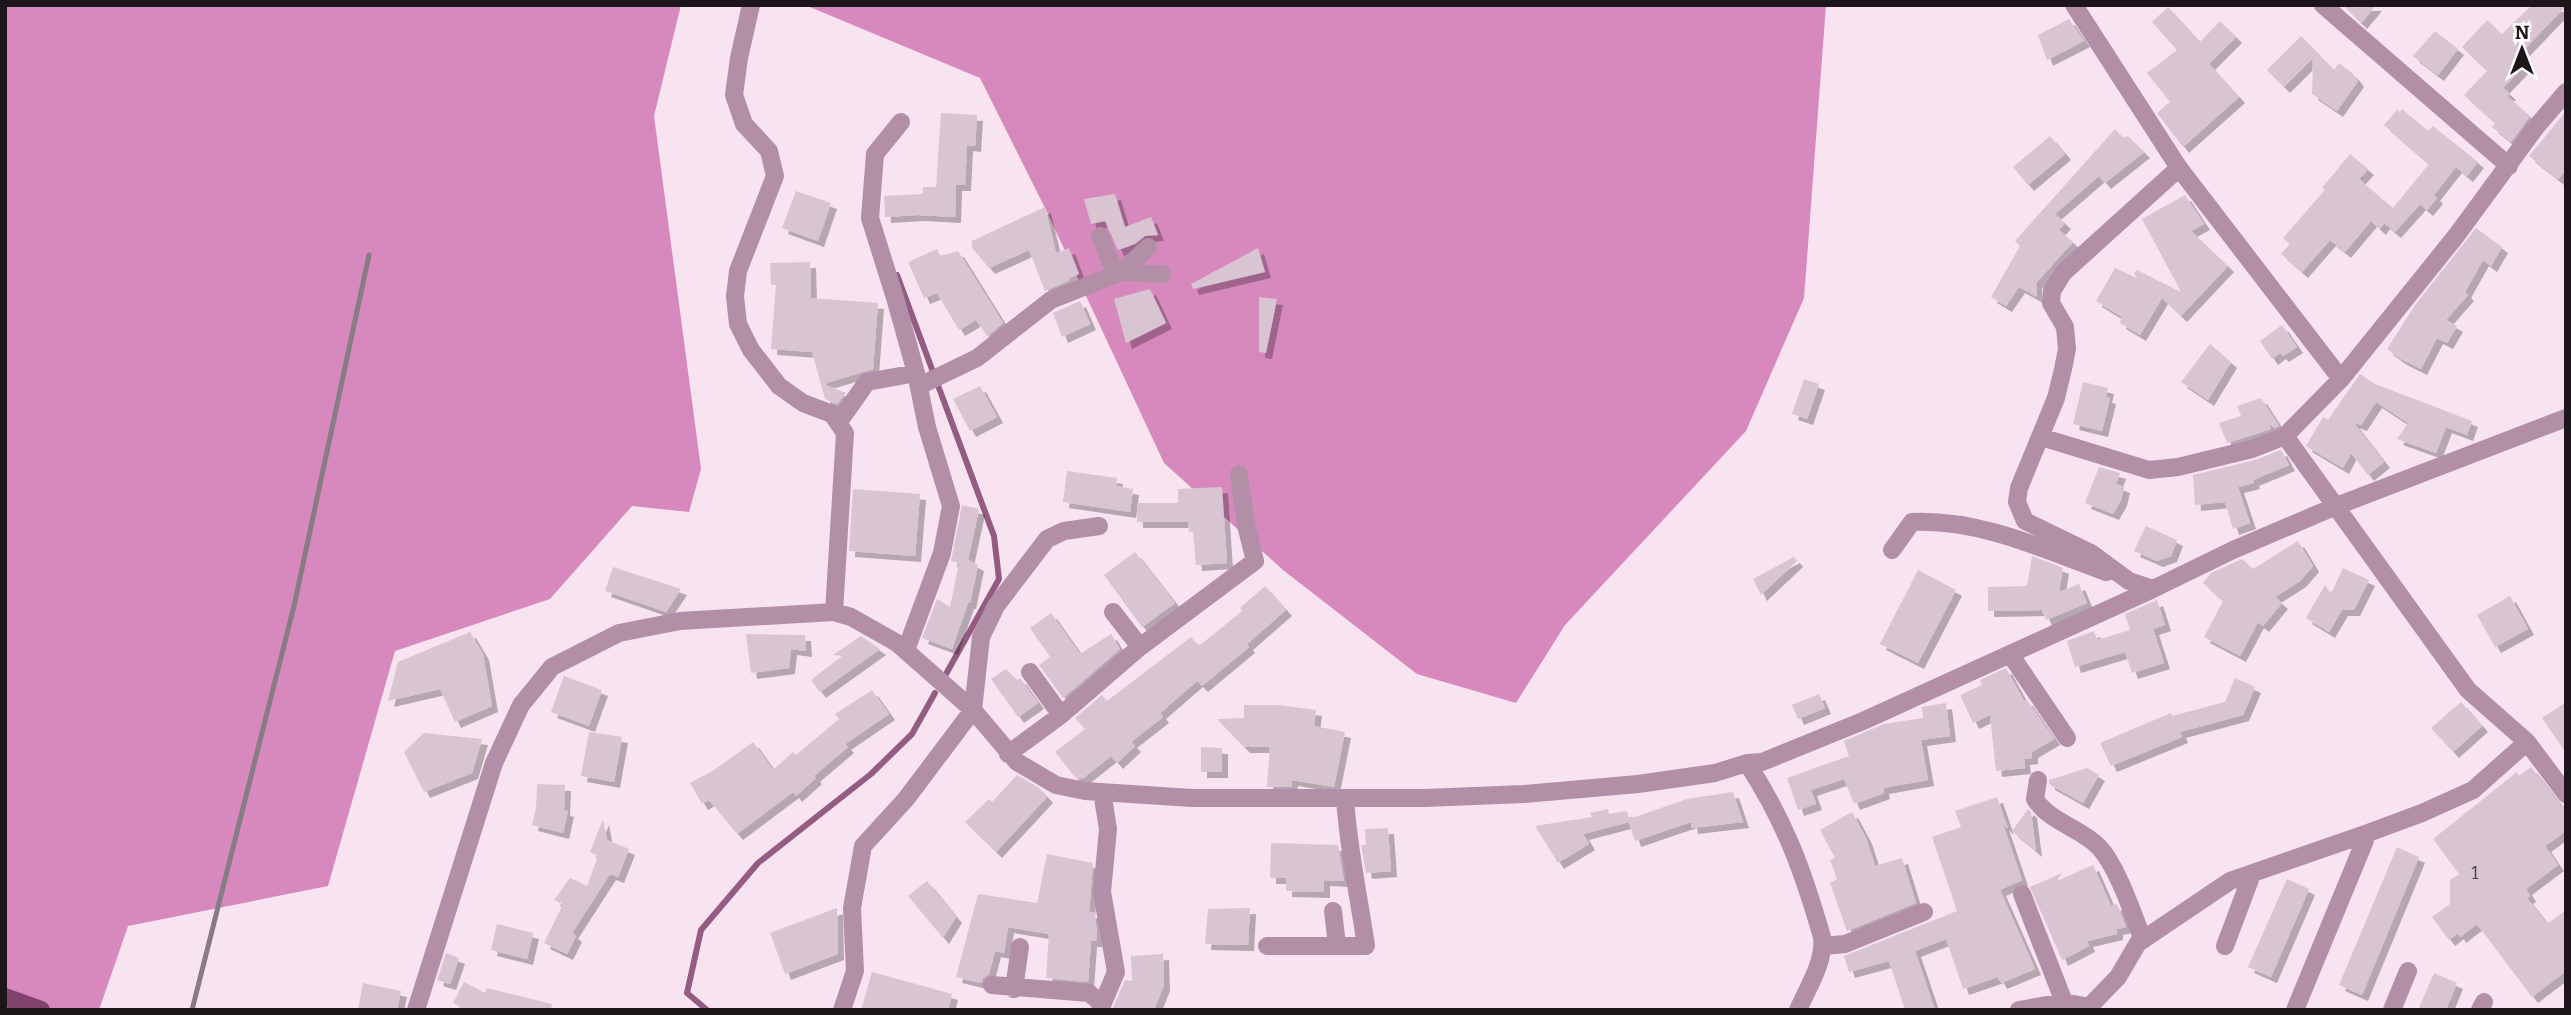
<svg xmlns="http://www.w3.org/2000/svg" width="2571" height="1015" font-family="Bitter,serif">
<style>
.forest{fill:#d789be}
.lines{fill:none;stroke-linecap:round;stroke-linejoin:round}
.stream{stroke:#945c83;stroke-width:6}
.building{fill:#d9c5d2;filter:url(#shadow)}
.street{stroke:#b28fa6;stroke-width:18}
.primary{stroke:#7f436d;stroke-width:18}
.rail{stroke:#887b83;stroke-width:5}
.labels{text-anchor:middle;stroke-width:5;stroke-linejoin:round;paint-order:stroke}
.number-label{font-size:18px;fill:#4b4148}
</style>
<defs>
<filter id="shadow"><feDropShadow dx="6" dy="6" stdDeviation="0" flood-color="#0004"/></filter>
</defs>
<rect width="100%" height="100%" fill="#f8e3f0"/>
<path class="forest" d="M5 5H681L654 116 701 469 689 512 632 506 550 599 395 651 328 886 128 926 99 1010H5Z
M805 5H1826L1804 298 1746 431 1565 625 1516 703 1417 674 1283 570 1164 463 1045 208 980 78Z"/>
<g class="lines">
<path class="stream" d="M897 275 994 536 999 579 946 674
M707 1010 687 993 701 930 758 863 871 774 912 734 935 693"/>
</g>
<path class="building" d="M2343 5H2376L2361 23Z
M2532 5 2566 6 2519 55 2528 62 2503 88 2510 94 2507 96 2530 116 2511 142 2492 127 2495 123 2464 95 2487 71 2462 47 2487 20 2502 34Z
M2168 7 2200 42 2220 21 2236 37 2209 64 2239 97 2183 147 2157 113 2170 102 2147 73 2177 50 2152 22Z
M2069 19 2084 41 2047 60 2038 35Z
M2435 31 2458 49 2438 75 2413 56Z
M2301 36 2334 70 2339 63 2352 73 2358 81 2337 111 2312 94 2313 58 2284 87 2267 70Z
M2402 109 2428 131 2433 126 2478 162 2467 176 2456 167 2434 195 2437 198 2427 210 2420 204 2395 232 2384 223 2380 229 2371 221 2345 252 2330 240 2302 272 2281 254 2290 244 2283 238 2325 190 2322 188 2350 154 2368 169 2359 179 2393 208 2429 164 2384 125 2397 110 2399 112Z
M2566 111V170L2558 179 2529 156Z
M941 113 977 115 975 146 967 145 965 185H956L955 217 918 215 885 217 884 196 923 194V187H936Z
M2115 129 2123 138 2128 136 2144 152 2105 183 2099 176 2055 214 2065 223 2059 230 2073 242 2036 283 2037 297 2019 287 2006 306 1991 297 2020 246 2015 241Z
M2050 136 2065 154 2028 185 2013 167Z
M796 191 831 203 818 241 782 228Z
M1115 194 1125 227 1151 217 1158 235 1145 236 1135 244 1118 250 1105 221 1091 224 1084 199Z
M2185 195 2204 224 2191 231 2228 266 2181 316 2162 298 2140 335 2120 323 2122 317 2096 301 2115 268 2137 278 2134 273 2137 270 2181 292 2142 219Z
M1045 207 1056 253 1069 248 1079 274 1069 278 1070 280 1045 291 1029 250 989 268 972 248V241Z
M2476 228 2502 247 2491 266 2483 260 2465 292 2468 295 2446 320 2457 326 2447 343 2437 338 2421 369 2401 359 2387 349 2415 305Z
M1258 248 1265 272 1193 289 1191 284Z
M937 249 940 256 958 251 1003 323 987 336 976 320 959 330 937 293 924 298 908 262Z
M810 262 811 298 878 303 873 369 823 384 846 393 837 404 825 399 812 352 771 349 776 285H771L770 263Z
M1150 289 1166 323 1126 343 1114 299Z
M1259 297 1277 299 1266 353 1259 352Z
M1080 301 1090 324 1062 337 1053 313Z
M2282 325 2297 347 2283 356 2280 353 2272 359 2260 341Z
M2210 344 2231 362 2208 400 2181 382Z
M2360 374 2375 384 2472 421 2467 435 2446 427 2436 453 2397 439 2408 423 2376 402 2361 425 2353 422 2384 462 2368 475 2351 453 2343 468 2306 446 2323 417 2328 420Z
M1804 379 1819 384 1807 419 1792 414Z
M2083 382 2108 388 2106 397 2110 398 2102 431 2073 424Z
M980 386 997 417 970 431 953 399Z
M2261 398 2279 426 2275 428 2269 424 2271 429 2227 443 2219 423 2241 416 2237 406Z
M2281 450 2289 465 2253 480 2254 483 2238 487 2250 523 2233 529 2225 502 2195 505 2193 475 2255 460Z
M2099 467 2120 473 2116 484 2124 487 2121 500 2113 514 2085 503Z
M1067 471 1117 478 1116 486 1133 489 1130 512 1063 502Z
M1222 487 1227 563 1196 565 1193 532H1189L1188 522H1137V503H1178V489Z
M853 489 920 494 915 556 849 551Z
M962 505 979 509 968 560 978 565 970 603H968L952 649 922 638 937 599 950 607 959 563 951 561Z
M2146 526 2177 540 2171 556 2157 561 2134 551Z
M2298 541 2313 566 2300 581 2275 597 2282 603 2263 626 2258 622 2240 656 2204 637 2223 601 2203 583 2211 573 2242 559 2253 569Z
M1135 552 1175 603 1142 627 1104 575Z
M2032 556 2063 568 2059 592 2079 584 2087 603 2046 620 2042 610 1988 611V587L2027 586Z
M1794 557 1797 561 1761 595 1753 579Z
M613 567 681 589 666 612 605 591Z
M2343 568 2369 580 2354 610H2342L2329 632 2306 618 2325 585 2331 594Z
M1918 570 1956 590 1918 663 1880 644Z
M1265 586 1286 610 1247 644 1249 647 1202 686 1197 681 1160 713 1163 717 1131 742 1135 746 1117 763 1111 756 1082 779 1075 777 1055 752 1085 729 1075 718 1102 695 1107 701 1191 637 1199 646 1242 611 1240 608Z
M2510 596 2528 629 2495 647 2477 615Z
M2157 600 2165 625 2153 629 2164 663 2132 673 2125 652 2075 667 2067 641 2094 631 2097 640 2130 630 2125 614Z
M1051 613 1080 654 1111 634 1120 649 1063 698 1039 665 1050 657 1030 628Z
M470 632 483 654 492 706 455 722 440 689 388 701 398 662Z
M746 634 805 635 806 651 791 649 789 668 751 673Z
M861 636 880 649 820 692 811 680 842 656 833 655Z
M2006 668 2024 701 2027 700 2054 739 2032 752V758L2024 759 2025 768 1996 771 1990 715 1973 723 1960 695 1982 685 1980 680Z
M1006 669 1017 680 1020 678 1038 703 1018 717 991 679Z
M564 676 602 690 589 726 551 712Z
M2235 678 2255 687 2243 715 2180 732 2182 737 2111 766 2100 743 2171 713 2172 716 2225 702Z
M872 690 889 714 845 744 848 747 814 776 816 778 796 796 793 792 737 834 709 800 702 804 690 783 714 770 753 742 773 770 793 752 796 755 839 719 835 714Z
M1819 694 1825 708 1798 719 1792 705Z
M2461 702 2482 726 2453 752 2431 728Z
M2566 702V753L2542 718Z
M1946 703 1950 736 1921 740 1928 780 1883 788 1884 793 1854 804 1844 779 1811 790 1816 804 1798 810 1787 778 1849 756 1844 741 1884 724 1923 718 1922 707Z
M1244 705H1278L1316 710 1314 726 1345 732 1334 787 1292 780 1291 787H1267L1270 747H1244L1217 719 1244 718Z
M589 732 622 737 614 782 581 776Z
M424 733 482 739 472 773 424 792 404 752Z
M1201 747 1222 748V772H1201Z
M2531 767 2566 812V831L2545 846 2558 865 2526 889 2530 896 2527 898 2547 924 2566 910V971L2532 997 2477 924 2460 937 2458 933 2449 940 2432 917 2450 904V880L2459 874 2433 839 2517 772 2519 776Z
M2087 768 2099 775 2083 803 2049 784V780Z
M1017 775 1038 787 1047 797 996 852 965 822 989 799 992 802Z
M537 784 565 785 564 810 568 811 563 833 532 825 536 808Z
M1733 792 1743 822 1692 828 1691 822 1635 841 1629 822 1583 834 1589 844 1558 863 1535 826 1592 817 1590 813 1608 809 1609 814 1627 811 1629 819 1687 799Z
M1997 797 2008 829 2003 824 2022 880 2000 890 2035 969 2001 983 1998 977 1963 989 1946 939 1915 951 1935 1010H1905L1889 961 1849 972 1844 956 1957 911 1932 837 1961 827 1955 811Z
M2028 809 2031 812 2036 851 2012 831Z
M1852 812 1866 838 1875 866 1902 858 1916 903 1847 931 1830 883 1837 879 1830 860 1835 858 1820 830Z
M603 819 607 840 629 849 618 877 610 874 572 933 576 936 567 954 544 943 563 904 554 900 570 878 587 886 598 856 590 852Z
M1388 828 1391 871 1366 873 1361 845H1366L1365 829Z
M1271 843 1338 845 1344 881 1324 880V892L1286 891V878H1270Z
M2397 847 2419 857 2362 995 2339 985Z
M1047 854 1093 863 1089 912H1094L1097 931 1096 941H1091L1088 982 1046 978 1049 934 1008 927 1004 953 995 951 989 974 983 978 981 983 956 977 978 894 1037 903Z
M2093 865 2111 906 2117 904 2126 927 2117 929V934L2087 941 2089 946 2062 960 2030 887 2062 873 2057 881Z
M2287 879 2309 889 2271 977 2248 967Z
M927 881 956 917 943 938 908 896Z
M837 908 838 954 785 974 770 933Z
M1250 908 1248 945 1205 944 1208 909Z
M497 924 533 933 527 959 491 950Z
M446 953 459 958 450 984 437 980Z
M1163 954 1164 985 1154 1010H1112L1125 980 1132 981 1131 956Z
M872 972 952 994 948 1010H861Z
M2434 973 2457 983 2446 1010H2418Z
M464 982 485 993 487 988 552 1004 551 1010H466L453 1003Z
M363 983 401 991 397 1010H358Z"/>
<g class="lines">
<path class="street" d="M751 5 739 58 734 95 744 124 769 151 775 176 738 271 735 296 738 324 751 350 779 386 803 403 832 414 845 433 834 612
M2074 5 2179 168 2341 379
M2323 5 2509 166
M2566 92 2536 127 2456 236 2341 379 2285 436 2468 690 2527 742 2566 794
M901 122 875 154 870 218 896 301 916 373 927 427 951 506 942 553 906 650
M1100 236 1116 275
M1122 272 1148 247
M919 386 977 358 1051 300 1122 272 1162 274
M838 423 867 382 916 373
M2041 437 2149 470 2178 467 2252 449 2285 436
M1892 550 1912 522C1980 519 2043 549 2106 572
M2153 589 2129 581 2091 553 2025 521 2017 502 2019 488 2056 398 2063 369 2067 349 2065 327 2051 303 2052 291 2063 273 2179 168
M1113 612 1140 647
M2010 654 2067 738
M1030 672 1061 715
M1008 754 1061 715 1140 647 1255 561 1246 525 1239 474
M1747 763C1785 821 1803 871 1822 937 1825 962 1808 987 1798 1010
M2038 780 2035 799C2049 822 2081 828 2099 847 2117 866 2133 914 2143 940
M2022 894 2064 1002
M1333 911 1337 945
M1267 946H1366C1359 897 1348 848 1345 798
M1823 946 1845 944 1924 912
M2225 946 2252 874
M992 985 1089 993 1102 1004
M1014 989 1020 947
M416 1010 494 763 521 705 552 667 619 633 680 621 834 612 851 617 897 643 973 710 1017 762 1056 785 1085 791 1192 798H1425L1524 794 1638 784 1715 773 1747 763 1762 762 1863 721 2153 589 2233 550 2334 507 2566 418
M842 1010 855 971 852 908 863 846 906 799 973 710 981 637 996 606 1047 539 1064 531 1099 526
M1100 1010 1116 972 1102 892 1108 829 1102 792
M2019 1010 2064 1002 2089 1007 2118 977 2138 943 2230 881 2368 833 2422 813 2473 790 2527 742
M2295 1010 2368 833
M2392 1010 2408 971
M2480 1010 2484 1002"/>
<path class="primary" d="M5 997 41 1010"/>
<path class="rail" d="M192 1010 294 606 369 255"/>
</g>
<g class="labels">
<g class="number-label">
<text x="2475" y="879">1</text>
</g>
</g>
<rect width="2571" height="1015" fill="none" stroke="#1c151a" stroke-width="14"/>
<g transform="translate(2522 49)" stroke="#ffffff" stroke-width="5" paint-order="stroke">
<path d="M0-5L12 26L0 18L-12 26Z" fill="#1c151a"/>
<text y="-10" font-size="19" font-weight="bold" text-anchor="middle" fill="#1c151a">N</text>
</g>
</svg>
